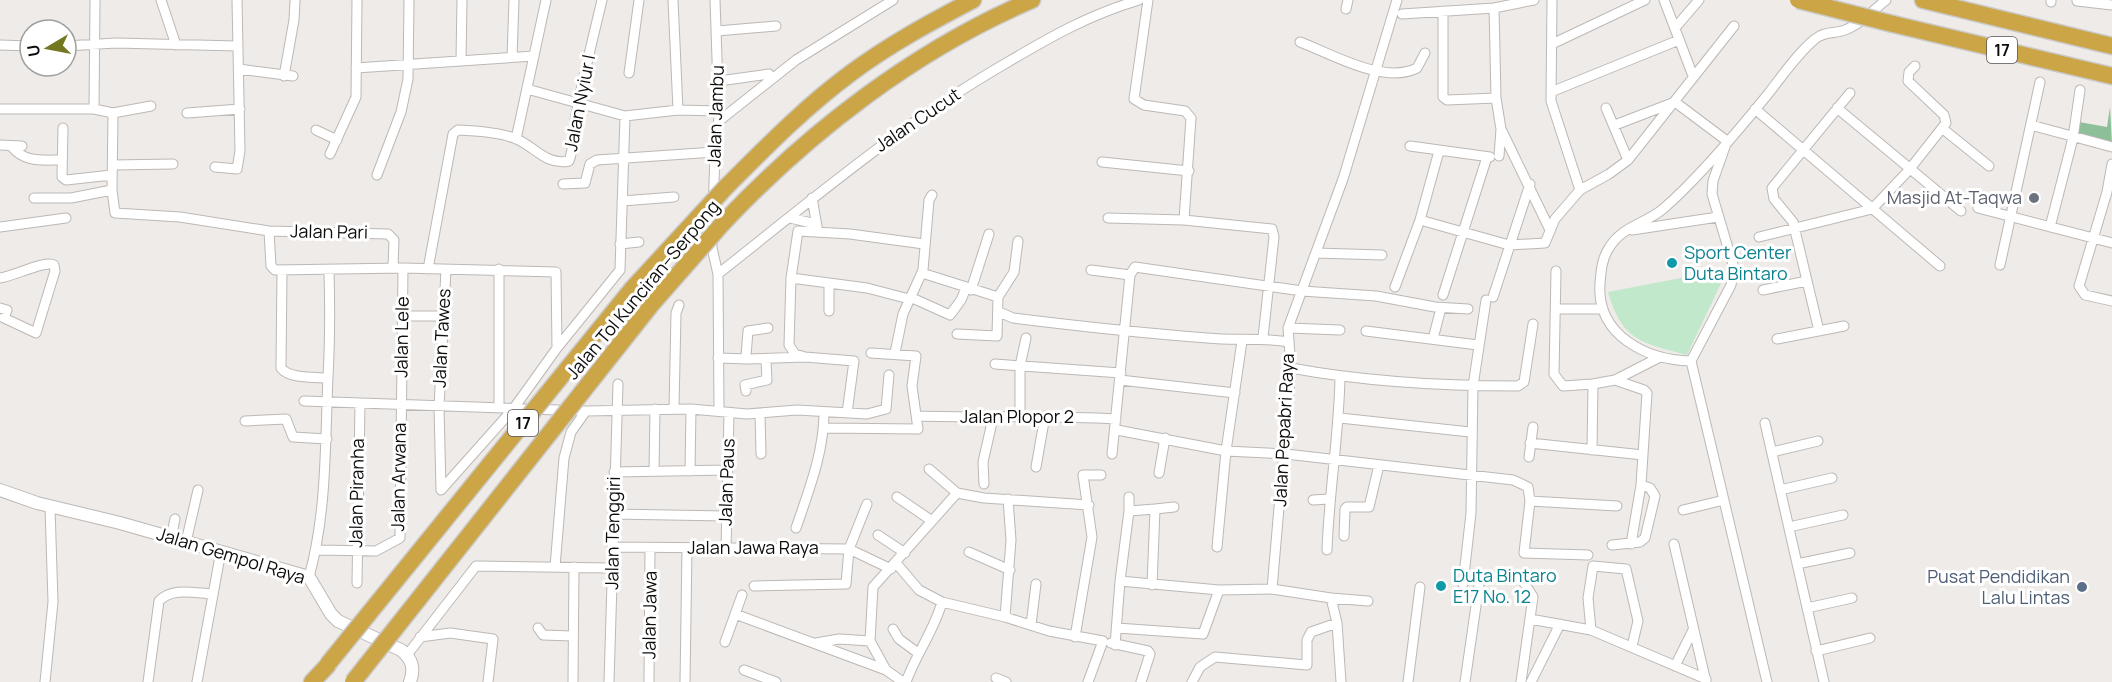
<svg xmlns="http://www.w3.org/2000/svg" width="2112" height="682" font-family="Manrope,sans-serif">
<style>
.green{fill:#c1e8ca}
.forest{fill:#8dc099}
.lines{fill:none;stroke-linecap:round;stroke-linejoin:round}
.minor-casing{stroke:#bcb8b5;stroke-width:11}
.tertiary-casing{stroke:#bcb8b5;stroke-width:14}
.motorway-casing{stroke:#cacac9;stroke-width:19}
.minor{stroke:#fff;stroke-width:9}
.tertiary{stroke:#fff;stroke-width:12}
.motorway{stroke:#cca547;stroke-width:16}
.motorway-bridge-casing{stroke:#cacac9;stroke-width:19;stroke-linecap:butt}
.motorway-bridge{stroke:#cca547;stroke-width:16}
.worship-dot{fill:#6b7280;stroke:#fff;stroke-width:2}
.culture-dot{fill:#0f9aa8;stroke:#fff;stroke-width:2}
.service-dot{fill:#5c6f8a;stroke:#fff;stroke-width:2}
.labels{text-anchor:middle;stroke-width:6;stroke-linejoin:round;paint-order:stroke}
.shield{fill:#fff;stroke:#565554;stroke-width:1.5}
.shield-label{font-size:16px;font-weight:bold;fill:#0d0c0b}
.street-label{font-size:18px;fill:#0d0c0b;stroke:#fff}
.worship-label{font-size:18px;fill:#5b616d;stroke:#fff;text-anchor:end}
.culture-label{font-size:18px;fill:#0d838f;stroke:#fff;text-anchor:start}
.service-label{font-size:18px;fill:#4e5e75;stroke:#fff;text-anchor:end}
</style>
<rect width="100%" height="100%" fill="#efebe8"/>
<path class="green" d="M1712 272 1724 277 1687 355C1642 343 1622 341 1608 292Z"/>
<path class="forest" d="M2110 107 2112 144 2077 136 2079 122 2107 127Z"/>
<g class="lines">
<defs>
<path id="minor" d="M161 0 176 45
M673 0 678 110
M715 0 719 117 715 152 712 248 718 274 719 411
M1148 0 1134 99 1144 105 1185 111 1191 118 1184 220
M1552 0 1551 101 1580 190
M1664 0 1693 76
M2077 1 2112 5
M2051 2V0
M1494 8 1496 98 1501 129 1499 156
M1346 9 1348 0
M1443 11V97L1447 100 1496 98
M1402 14 1494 8 1534 0
M1675 28 1699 0
M717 31 776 26
M1300 42C1332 54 1384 85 1417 68L1425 53
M1552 44 1645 0
M0 45 30 46
M66 46 116 43 237 46
M512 57 514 0
M461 60 462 0
M356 68 534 56
M239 69 293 76
M629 73 639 0
M284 76 294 20 295 0
M719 81 769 74
M527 89 625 116 678 110 719 111
M1551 92 1679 40
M1606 108 1628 160
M1837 108 1961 211
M0 109H94L113 113 112 190 115 213 180 217 269 231 388 234 394 240 393 268
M94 109 95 0
M1755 109 1940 266
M113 113 151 106
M187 113 240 109
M719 121 796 60 893 0
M1615 125 1675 102 1727 141
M2031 125 2112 147
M63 128 62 177 66 180 112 175
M1943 129 1989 166
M316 130 337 140
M1502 131 1550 230
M516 139 546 0
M1727 141 1713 181 1712 194 1734 268 1731 285 1691 361 1767 682
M0 145 22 146
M11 146C25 163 41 160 62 160
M1410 146 1490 157
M330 154 356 97 357 0
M1102 162 1189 171
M2112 164 2107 192 2079 286 2085 295 2112 301
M113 165 173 164
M215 167 237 169 240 151 237 0
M377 175 401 112 408 79 409 0
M563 184 585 183 590 164 597 160 715 152
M34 198H71L112 190
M812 198 818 232
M622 201 674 197
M1978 208 2112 243
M790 218 816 224
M1108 218 1184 220 1272 229 1274 237 1263 337
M1420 220 1509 245 1545 243 1555 219 1580 190 1609 174 1628 160 1734 26
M0 227 66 218
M2050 227 2073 138 2080 90
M1632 230 1718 217
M269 231 271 266 275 270 403 268 556 272 557 348
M1759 237 1872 209 1909 170 1946 123 1944 115 1908 81 1909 72 1915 66
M620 244 639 242
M1316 253 1382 255
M2000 265 2040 82
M428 269 453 134 458 130C477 131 496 132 514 138 534 145 545 166 569 161 575 145 572 132 576 115 583 77 593 38 602 0
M1091 270 1130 275
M282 271 281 368C289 379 316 377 328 378
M1556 271 1554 374 1563 386 1593 384
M922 273 998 297 997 336 957 334
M718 274C813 199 902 123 1008 62 1052 36 1089 15 1139 0
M0 278C14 276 45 260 54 265L55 271 36 333 4 318 7 310 0 308
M791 278 867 288 909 299
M1395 287 1420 220 1439 151
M971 290 989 234
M1763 290 1807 281
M1443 295 1487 157
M910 297 950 315 961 300 966 288
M998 297 1014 272 1018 241
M1493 297 1530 184
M1557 309H1603
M829 311V284
M999 312 1013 318C1077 326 1142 333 1207 338 1235 341 1261 337 1289 342
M402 316H444
M768 328 748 331 746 356 748 359 805 357 854 361 847 413
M1288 328 1340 330
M1366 331 1478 345
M1819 331 1793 222 1774 199 1772 188 1850 93
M1433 339 1441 308
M1777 339 1844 326
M895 353 903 314 923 270 929 200 932 195
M805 357 795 354 789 345 791 278 798 231 850 234 924 244
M718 358 748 359
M1691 361C1646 360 1596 335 1600 283 1601 271 1602 258 1609 248 1622 226 1645 224 1663 209 1699 178 1738 131 1768 94 1783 75 1797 54 1815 39 1824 31 1835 34 1845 30 1860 24 1874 10 1886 0
M995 364 1121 373
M1291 368C1366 382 1442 386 1518 386L1524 382 1533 324
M1120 380 1235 393
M1615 380 1660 357
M746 391 745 385 767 380 766 361
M304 401 586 411 691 409 747 414 797 410 867 414 886 409 889 375
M499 408V269
M674 409 676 313 679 305
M760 414 761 454
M918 416C984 418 1050 415 1116 419
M1020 418V366L1026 338
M1340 418 1470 432
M245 421 286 419 293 437 327 439
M1765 423 1824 682
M824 428 918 429 912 386 916 356 871 353
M1117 430 1226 451 1286 454 1513 480 1528 487 1530 501 1524 553 1588 555
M1530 443 1643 455
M1592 450 1593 384 1615 380 1644 390 1647 393 1641 485 1631 544
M1772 452 1818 441
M1112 454 1130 275 1135 267 1302 291 1376 296 1435 307 1468 309
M1529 457 1533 427
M1036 467 1045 416
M929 469 957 493 984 498 1089 505
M654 471 655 409
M690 471 691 409
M614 472 727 470
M1159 473 1165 438
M984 484 983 462 993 418
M441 490 514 408 557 348 620 270 625 116
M441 490 439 407 446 270
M1780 490 1832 478
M897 497 932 521
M1313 500 1329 499
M1530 501 1617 506
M1155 509 1174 507
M1683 510 1724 500
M1129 511V497
M613 514 725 516
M1789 527 1843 515
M796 528C809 490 824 452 824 412
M878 535 905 553
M1344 536 1345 509 1347 507H1369L1379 465
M171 538 175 519
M186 542 198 490
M1674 544 1706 682
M1612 545 1640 542 1645 538 1655 496 1650 488 1641 485
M612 547 849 549 891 569
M1217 547 1226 451 1242 341
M317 550 376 551 400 538 403 268
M726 550 729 413
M1327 550C1329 492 1339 435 1340 377
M969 552 1010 570
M896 563 919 590 942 602 1005 617 1049 631 1103 641 1088 682
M1797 564 1850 553
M555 567 564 458 571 432 586 411
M309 577C327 512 325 444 328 376 330 341 330 306 329 271
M1120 581 1129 511 1155 509 1152 585
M357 583 360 403
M1463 584 1471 513 1473 386 1486 300
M754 586 846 584 849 549 867 504
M1331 598 1368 601
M1807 608 1852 598
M735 614 886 670 903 682
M1005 617 1011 540 1008 499
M1530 619 1591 630 1706 679
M1031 625 1036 584
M538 628 543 635 572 636
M1117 628 1203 634 1219 590
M893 629 899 639 918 653
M1591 630 1588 598 1593 566 1626 569 1638 621 1632 646
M420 637 450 633 493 639 488 682
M1075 637 1092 537 1083 475H1101
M870 641 873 587 957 493
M725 642 742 595
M816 643 839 639 870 641 886 670
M1111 643 1148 651 1150 654 1141 682
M1115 645 1120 581 1219 590 1272 589
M1816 651 1870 638
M407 655 476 566 611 568
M1675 666 1693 630
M744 670 776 682
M996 678 1006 682
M45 682 53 602 50 507
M148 682 159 601C172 587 194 593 212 594
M197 682 221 551
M573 682 574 567
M609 682 618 384
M649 682 650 548
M685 682 687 548
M906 682C916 654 934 631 942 602
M1192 682 1200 667 1215 657 1307 665V640L1311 632 1337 623
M1341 682 1337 623 1331 598 1272 589 1291 368 1288 328 1343 179 1397 0
M1408 682 1420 587
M1465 682 1479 585
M1521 682 1533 597 1523 581
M1531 682 1560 624"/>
<path id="tertiary" d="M0 490 37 503 120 523 309 577 331 614 338 621 401 650C412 659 415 668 410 682"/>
<path id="motorway" d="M1923 0 2112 46
M1893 24 2112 76
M726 187C766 147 805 107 851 73 890 44 931 22 973 0
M723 223C810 131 915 50 1032 0
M312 682 328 665"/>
</defs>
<use href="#minor" class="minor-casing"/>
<use href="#tertiary" class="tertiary-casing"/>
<use href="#motorway" class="motorway-casing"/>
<use href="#minor" class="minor"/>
<use href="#tertiary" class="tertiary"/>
<use href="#motorway" class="motorway"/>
<defs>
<path id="motorway-bridge" d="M1798 0 1893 24
M328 664 632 289 726 187
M353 682 651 305 723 223"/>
</defs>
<use href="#motorway-bridge" class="motorway-bridge-casing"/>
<use href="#motorway-bridge" class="motorway-bridge"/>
</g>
<circle class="worship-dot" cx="2034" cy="198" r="6"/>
<g class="culture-dot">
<circle cx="1672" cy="263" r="6"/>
<circle cx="1441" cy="586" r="6"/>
</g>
<circle class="service-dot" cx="2082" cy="587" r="6"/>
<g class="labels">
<g class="shield">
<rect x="1987" y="37" width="30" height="26" rx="4.5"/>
<rect x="508" y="410" width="30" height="26" rx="4.5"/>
</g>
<g class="shield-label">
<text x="2002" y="56">17</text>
<text x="523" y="429">17</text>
</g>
<g class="street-label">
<text transform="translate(580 103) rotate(-79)" y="6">Jalan Nyiur I</text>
<text transform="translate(716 116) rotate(-88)" y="6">Jalan Jambu</text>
<text transform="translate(918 120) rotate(-34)" y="6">Jalan Cucut</text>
<text transform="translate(329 232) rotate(1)" y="6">Jalan Pari</text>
<text transform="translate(643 290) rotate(-50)" y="6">Jalan Tol Kunciran–Serpong</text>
<text transform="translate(402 337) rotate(-89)" y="6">Jalan Lele</text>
<text transform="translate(442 338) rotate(-87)" y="6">Jalan Tawes</text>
<text x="1017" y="423">Jalan Plopor 2</text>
<text transform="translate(1284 430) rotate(-87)" y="6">Jalan Pepabri Raya</text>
<text transform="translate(399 477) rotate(-89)" y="6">Jalan Arwana</text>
<text transform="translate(727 482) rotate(-88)" y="6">Jalan Paus</text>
<text transform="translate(357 493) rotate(-89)" y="6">Jalan Piranha</text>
<text transform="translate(613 533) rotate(-89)" y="6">Jalan Tenggiri</text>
<text x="753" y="554">Jalan Jawa Raya</text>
<text transform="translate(231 556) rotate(17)" y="6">Jalan Gempol Raya</text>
<text transform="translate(650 615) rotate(-89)" y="6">Jalan Jawa</text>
</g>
<g class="worship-label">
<text x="2022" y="204">Masjid At-Taqwa</text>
</g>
<g class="culture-label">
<text x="1684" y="259">Sport Center<tspan x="1684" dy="21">Duta Bintaro</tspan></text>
<text x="1453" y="582">Duta Bintaro<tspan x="1453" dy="21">E17 No. 12</tspan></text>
</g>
<g class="service-label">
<text x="2070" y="583">Pusat Pendidikan<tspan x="2070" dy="21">Lalu Lintas</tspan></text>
</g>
</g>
<g transform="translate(48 48) rotate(260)"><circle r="28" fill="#ffffff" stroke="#9e9e9d" stroke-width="1.5"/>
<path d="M0-4.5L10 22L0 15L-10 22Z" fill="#73771f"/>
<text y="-9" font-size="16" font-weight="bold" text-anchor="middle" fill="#0d0c0b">U</text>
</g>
</svg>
